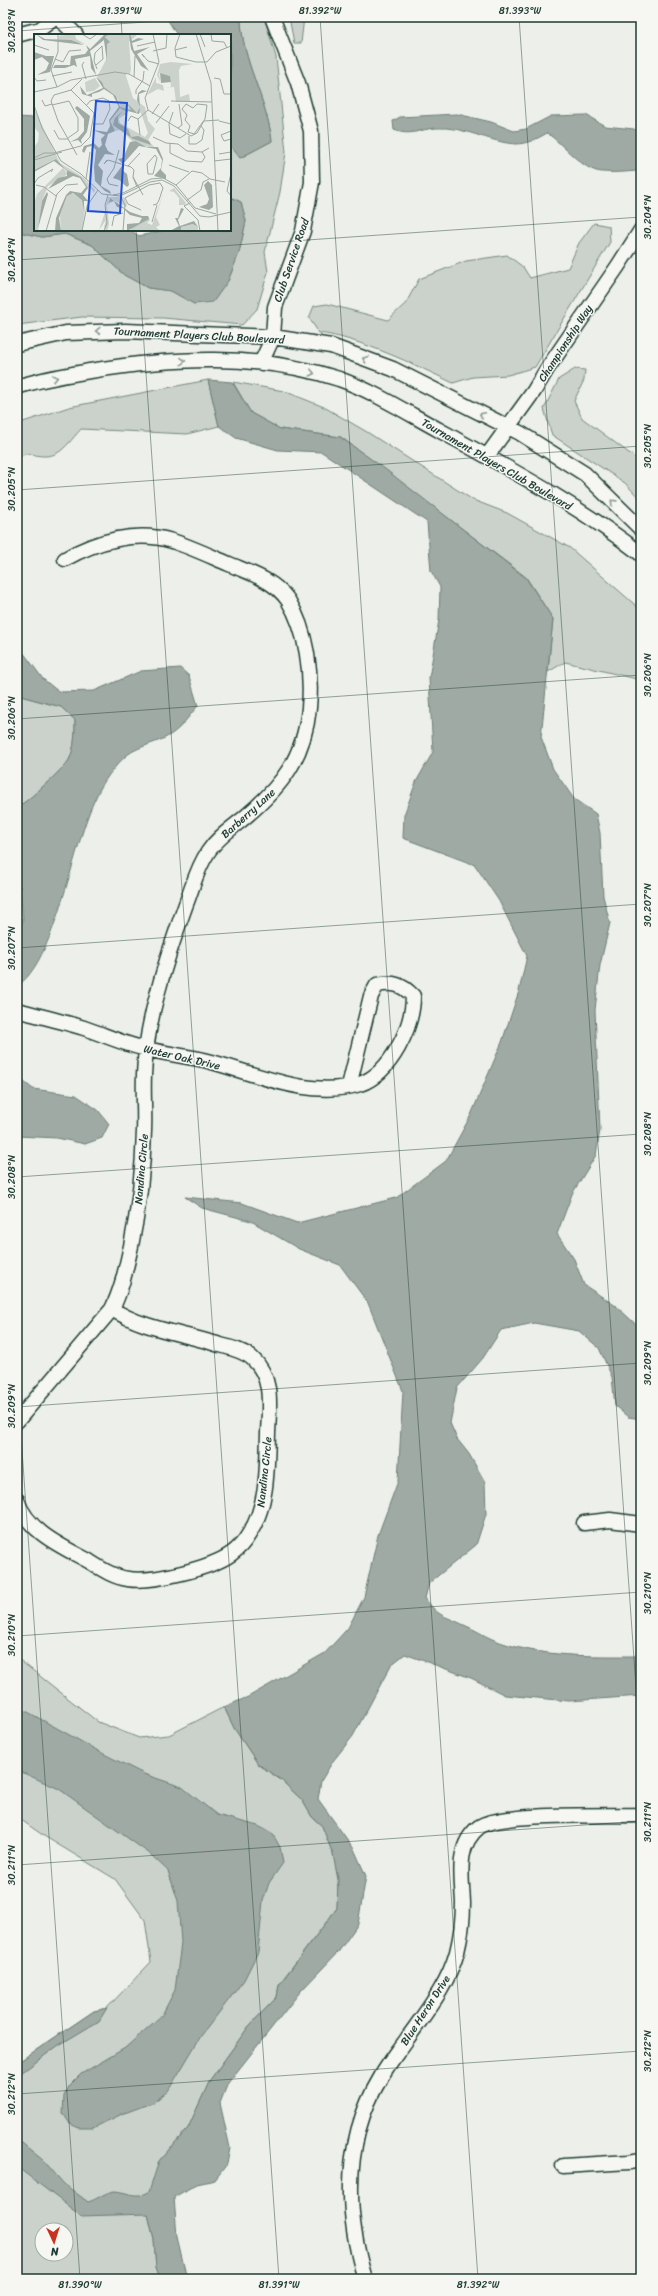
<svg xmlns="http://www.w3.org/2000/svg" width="658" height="2296" font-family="Sriracha,sans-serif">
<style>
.green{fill:#cbd2cc;stroke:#758880;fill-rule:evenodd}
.water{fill:#9faaa4;stroke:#6c7e77}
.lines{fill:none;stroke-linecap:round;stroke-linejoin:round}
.minor-casing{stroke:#1f3d34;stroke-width:17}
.minor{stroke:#f6f6f2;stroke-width:14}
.oneway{stroke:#8a9a93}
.ticks{fill:none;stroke:#1f3d34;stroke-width:1;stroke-opacity:0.45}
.labels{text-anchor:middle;stroke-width:3;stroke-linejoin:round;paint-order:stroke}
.street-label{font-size:11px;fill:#1f3d34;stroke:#f6f6f2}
.inset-road{fill:none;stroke:#9ba8a1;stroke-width:1}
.view{fill:#1d4ed8;fill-opacity:0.15;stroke:#1d4ed8;stroke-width:2}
.inset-edge{fill:none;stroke:#1f3d34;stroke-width:2}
.neatline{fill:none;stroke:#1f3d34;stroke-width:1.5}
.ticks-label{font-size:10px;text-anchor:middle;fill:#1f3d34}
</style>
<rect width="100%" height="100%" fill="#edefea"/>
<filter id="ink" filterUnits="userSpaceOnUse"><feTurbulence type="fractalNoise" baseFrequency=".025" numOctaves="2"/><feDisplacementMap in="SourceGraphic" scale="8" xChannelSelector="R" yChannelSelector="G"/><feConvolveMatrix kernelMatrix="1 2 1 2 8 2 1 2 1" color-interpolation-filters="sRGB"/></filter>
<g filter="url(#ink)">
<path class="green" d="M241 17H264L276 57 286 152 280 192 265 252 268 272 257 309 242 325 163 318 82 317 17 325V229L23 233 42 237 65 234 92 245 124 275 148 288 171 291 194 304 228 281 239 253 246 221 241 202 230 197V145L240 158 272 141C267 99 241 60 241 17Z
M289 17H304L301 43H294Z
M594 223 609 226 610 242 535 367 508 375 473 377 453 383C416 365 359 338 319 333L309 318 314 306 327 304 388 320 406 303 419 279 466 261 507 255 523 267 530 278 568 268 579 243Z
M575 369 585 370 584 380 574 401 582 418 641 462V500L625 483 552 435 544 409 559 379Z
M208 380 219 426 187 434 81 429C62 450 58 462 27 453L17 458V424L69 407Z
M233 382 284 391 324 407 367 432 473 500 507 513 570 548 641 610V680L565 662 548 672 553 619 526 577 341 437 280 429 251 413Z
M17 695 61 707 75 720C75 733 75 748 69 760 66 766 23 806 17 807Z
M17 1658 98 1722 139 1738 169 1735 224 1707 234 1728 258 1764 281 1780 302 1800 312 1817 322 1826 333 1854 338 1879 337 1908 279 1984 277 1997 249 2026 210 2080 188 2128 159 2161 148 2214 154 2240 156 2268 160 2279H17V2063L94 2011 107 2008 151 1962 145 1920 115 1879 44 1836 17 1817ZM42 2230H66V2254H42Z"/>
<path class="water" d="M166 17H241C241 60 267 99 272 141L240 158 230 145V35H177Z
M457 114 491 122 514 131 526 129 551 116 586 115 605 126 634 129 641 134V168L637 171C625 172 614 173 602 172 583 171 563 144 547 133 537 139 527 144 515 144 488 142 464 126 436 128 419 129 411 137 394 130L393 121 400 117Z
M17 117 35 118V230H130L139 236 166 230H230V197L241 202 246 221 239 253 228 281 213 302 194 304 171 291 148 288 124 275 92 245 65 234 42 237 23 233 17 229Z
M208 380 232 382 251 413 280 429 340 437 385 469 526 578 553 619 541 737 553 769 574 799 596 814 600 833 603 896 610 923 600 965 595 1010 600 1130 596 1155 572 1194 557 1234 574 1259 584 1285 616 1306 641 1329V1419L628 1417 615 1406 612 1377 599 1348 579 1331 534 1323 501 1330 483 1358 457 1388 450 1423 457 1439 469 1454 485 1482 486 1514 476 1545 429 1583 425 1598C439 1618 444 1615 464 1625 474 1629 483 1635 492 1639 538 1658 593 1656 641 1656V1696L569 1701 505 1695 471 1678 405 1654 391 1665 353 1736 333 1761 321 1781 318 1799 354 1849 366 1876 358 1924 339 1951 300 1992 228 2083 220 2103 230 2148 227 2164 215 2180 197 2184 174 2197 177 2237 187 2279H160L156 2268 154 2240 148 2214 81 2216 17 2167V2139L44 2161 64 2184 88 2202C96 2200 107 2191 115 2191 128 2192 136 2199 149 2192L159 2161 188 2128 210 2080 249 2026 277 1997 279 1985 337 1908 338 1879 333 1854 322 1826 312 1817 302 1800 281 1780 258 1764 234 1728 224 1707 248 1697 325 1653 348 1628 364 1597 378 1535 398 1481 403 1391 368 1303 340 1265 299 1249 251 1221 202 1208 185 1197 242 1203 297 1223 396 1198 446 1161 471 1115 502 1042 519 991 527 956 499 901 475 865 403 838 404 815 416 782 433 752 429 678 439 620 440 587 431 571 427 522 322 452 278 450 236 438 219 426Z
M17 644 43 679 59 692 94 691 141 671 180 668 189 676 198 706C190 714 183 726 173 733 160 743 140 745 127 755 115 765 102 783 96 797 73 843 57 955 20 984L17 982V934L23 921 20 886 17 883V807C23 806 66 766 69 760 75 748 75 733 75 720L61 707 17 695Z
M17 1033 20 1034 19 1078 33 1089 76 1095 98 1110 109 1124 102 1138 85 1144 57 1138 18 1136 17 1145Z
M17 1706 102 1753 144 1774 182 1787 217 1815 258 1826 272 1833 280 1847 283 1863 269 1883 263 1901 258 1952 244 1980 201 2036 168 2091 154 2102 122 2114 93 2128H79L70 2124 63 2113 64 2096 70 2085 81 2074 125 2048 162 2015 175 1990 181 1943 178 1901 168 1871 150 1854 59 1789 17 1770Z
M107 2008 99 2021 59 2045 17 2076V2063L94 2011Z"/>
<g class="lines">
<defs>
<path id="minor" d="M58 17 76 35
M17 35 40 29 56 17
M17 344 66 333 125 331 273 337 331 346 393 369 520 433 585 474 641 529
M261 363 273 337 275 307 303 231 312 182 311 131 298 83 272 17
M17 387C40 379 66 375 90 371 173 357 258 353 339 379 373 391 406 412 439 430 508 468 578 505 641 554
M487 456 534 391 547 369 618 266 641 230
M65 559C96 541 137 530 172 541 191 547 210 556 229 564 250 573 274 580 288 600 307 631 312 673 309 708 304 758 282 786 244 818 232 828 217 838 208 852 197 868 193 886 186 904 175 934 165 964 157 995 150 1021 145 1048 144 1075 143 1093 145 1112 144 1131 143 1169 139 1208 131 1246 126 1268 122 1289 112 1309
M17 1010C39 1016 62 1021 84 1028 105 1035 126 1045 147 1049 166 1054 185 1056 204 1060 253 1072 309 1100 360 1084 391 1073 413 1027 413 996 402 984 393 982 377 985L371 996 349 1086
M17 1421 112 1309C141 1328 180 1333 213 1343 226 1347 241 1349 252 1358 274 1378 269 1407 268 1433 267 1466 268 1506 249 1534 245 1541 238 1549 231 1554 211 1568 152 1583 128 1579 113 1577 100 1568 87 1560 61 1546 27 1531 17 1500
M584 1523 610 1520 641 1524
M563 2166 629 2162 641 2160
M365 2279C345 2211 343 2140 381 2077 388 2064 398 2052 407 2039 426 2012 448 1985 457 1952 461 1936 463 1919 463 1903 462 1877 455 1846 479 1827 500 1812 610 1816 641 1815"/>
</defs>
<use href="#minor" class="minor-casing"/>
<use href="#minor" class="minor"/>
</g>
<defs><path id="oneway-chevron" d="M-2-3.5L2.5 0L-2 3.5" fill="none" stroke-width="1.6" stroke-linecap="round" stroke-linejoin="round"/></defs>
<g class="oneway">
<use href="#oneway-chevron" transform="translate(98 331) rotate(178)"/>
<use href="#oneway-chevron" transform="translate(365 359) rotate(-160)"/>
<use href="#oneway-chevron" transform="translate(183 361) rotate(-2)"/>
<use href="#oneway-chevron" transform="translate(312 373) rotate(13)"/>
<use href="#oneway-chevron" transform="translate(55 378) rotate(-13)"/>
<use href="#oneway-chevron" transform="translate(482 415) rotate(-153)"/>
<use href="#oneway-chevron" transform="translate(613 502) rotate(-136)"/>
</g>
</g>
<path class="ticks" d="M121 17 122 35M320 17 478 2279M519 17 641 1759M17 31 217 17M136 230 279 2279M17 260 641 217M17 490 641 446M17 719 641 675M17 948 641 904M17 1177 641 1134M17 1378 80 2279M17 1407 641 1363M17 1636 641 1592M17 1865 641 1821M17 2094 641 2051"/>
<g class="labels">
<g class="street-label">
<text transform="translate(291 260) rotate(-71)" y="4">Club Service Road</text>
<text transform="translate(199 335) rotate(3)" y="4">Tournament Players Club Boulevard</text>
<text transform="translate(565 343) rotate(-57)" y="4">Championship Way</text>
<text transform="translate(497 464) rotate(30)" y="4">Tournament Players Club Boulevard</text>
<text transform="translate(248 813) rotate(-42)" y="4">Barberry Lane</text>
<text transform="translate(182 1057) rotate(13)" y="4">Water Oak Drive</text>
<text transform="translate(141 1169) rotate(-85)" y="4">Nandina Circle</text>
<text transform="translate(264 1472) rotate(-84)" y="4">Nandina Circle</text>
<text transform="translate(425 2010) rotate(-57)" y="4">Blue Heron Drive</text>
</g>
</g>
<g transform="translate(34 34)">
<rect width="197" height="197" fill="#edefea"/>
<path d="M36 0H41L42 5 51 10 25 6V2ZM73 0H104L95 8 97 35 96 40 92 39V42L99 64 111 73 114 87 121 95 114 106 121 114 109 112 102 107 99 108 87 96 81 97 76 91V87L86 70 82 62 70 53 63 43 73 24 70 6ZM94 77 107 79 114 99 111 103 86 89 85 85ZM137 28 159 30 147 32 145 36 146 63 155 60 156 67 142 68 140 53 132 54 137 53 136 42 125 39 126 48 123 41 126 30ZM122 43V49L129 51 130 57 124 55 113 61ZM61 44 66 52 60 57 52 58 51 48ZM0 74 26 129 49 143 61 156 60 159 56 153 54 154 47 143 31 135 22 125 0 136V113L4 108 5 99 0 93ZM29 134 34 140 14 152 8 167 4 197H0V170L3 160ZM140 154 152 169 151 171H145V164L140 158 135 157ZM38 159 49 166 51 176 48 197H27L26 182 33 162ZM129 160 122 183 126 191 122 193 126 197H96L98 192 112 186 114 182 116 186 113 189 118 191ZM74 163H90L93 171 92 173 76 164 75 167H80L73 171 75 190 73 197 70 193 72 186 65 196 71 178 73 181 72 171ZM159 190 164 193V197H145L147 193Z" fill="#cbd2cc" fill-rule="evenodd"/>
<path d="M2 0 11 5 37 6 50 11 9 6ZM75 0 71 3 76 8 73 10V28L70 6 56 17 62 41 57 34 56 22 41 25 43 33 40 31 31 34H19L21 31H36L37 22 51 20 54 16 52 11 56 15 70 1ZM95 0H96L98 7 104 4 110 5 98 9 100 17 116 13 103 20 115 37 107 32 97 15ZM0 18 12 22H20L16 38 3 41 12 36 15 29 8 23 0 26ZM126 39 136 42 137 48 127 49ZM62 43 68 48 70 53 82 62 86 73 97 76 93 69 103 79 106 73 103 66 104 59 108 56 113 57 105 60 106 74 105 80 94 77 93 79 87 83 93 78 86 74 76 87 81 97 74 100 71 111 74 117 81 121 71 120 64 131 69 137 67 152 76 157 77 160 71 157 61 147 60 133 62 116 58 112 53 113 50 119 48 117 50 112 60 109 65 114 68 111 67 105 71 101 59 96 73 98 76 92 75 86 85 73 79 61 70 55 65 58 58 60V63L48 60 46 52 53 61 69 54ZM43 72 56 82 53 98 47 106 48 110 44 106 36 108 44 104 50 97V85L41 74ZM89 77 84 83V89L94 95 97 103 104 102 115 107 117 111 99 105 79 91 81 84ZM102 107 112 113H124L129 125 127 136 132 141V145L120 142 127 134 128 126 122 115 105 112 89 130 84 125 89 124 96 108ZM22 125 31 135 47 143 54 154 49 161 54 167H50V176L48 166 39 159 33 162 25 184 27 197H21L22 184 32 161 36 157 47 159 52 153 46 144 39 142 14 155 24 144 33 142V137L20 127 0 138V136ZM88 132V136L93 140 95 151 93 153 85 146 79 144ZM174 147 178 151 179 173 175 176 165 173 173 170 175 165 170 151ZM13 158 14 160 4 194 8 167ZM76 164 96 178 108 182H114L115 185 93 197V190L105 189 108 184 96 181 89 174 83 173 80 167 75 168ZM147 174 150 175 144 186 146 192 160 187 164 193 159 190 147 193V196L136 197 145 192 141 184H144Z" fill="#9faaa4"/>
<path class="inset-road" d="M48 0 56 5 63 0M119 0 125 28 111 64 114 76 157 102 163 99 170 87 185 86M146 0 141 14 142 23 162 28H173L182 18 197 12M162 0 177 49 184 197M166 0 171 13M177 0 178 7 190 8 193 14M0 11 15 16M103 12 121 8M141 16 153 13M119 17 132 14 133 0M110 23 108 20 114 27 125 30M21 25 29 28 35 17 47 16M50 28 48 31 52 45M62 31 69 25 68 12 61 19 60 27 63 35M18 42 38 38M0 43 3 47 12 46M100 43 101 22M180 44 186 45 190 60H197M23 53 17 36 24 18V0M37 56 20 61 17 67 24 87 43 121M37 56 48 45M0 58 23 53 37 46 81 38 95 40 116 52M102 60V56L109 46 110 37M8 66 11 72 18 70M137 67 178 68M152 70 159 74 163 70 173 71 171 85 160 100 154 98 156 92 151 86 153 81 148 75ZM0 71 8 94 27 127 47 140 68 160 86 162 116 148 128 146 140 152 166 182 175 183 197 178M18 71 35 67 44 84V97L34 104M52 72 56 67 69 64 75 67 76 75 69 90H59M139 78 135 90 136 100 146 104 152 100M118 80 125 70M104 85 106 101M104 85 114 76M94 87 97 82 104 85M185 87 197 90M122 89 135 72M144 94 148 91 145 70M20 96 25 105H34M197 97 187 101 190 107 197 105M155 102V110H162L168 106 170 96 167 92M119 103 132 109 144 110 153 117 168 118 175 114M136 109V119L152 127 168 128 171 123 168 118M185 120 197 118M121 121 123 124 119 140H114L113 130ZM0 124 10 119H20L47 112 56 103 60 79 37 56M0 126 28 118M73 126 70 130 74 126 97 133 100 136 99 143M180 127 197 125M135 131 155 138M94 132 106 119M197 139 193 157 197 162M52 145 56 118M0 150 4 144 19 135 17 138M2 151 10 153 22 162M142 151 158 137 168 139 176 145 191 148M84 152 75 150 73 145 80 134 85 116M103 153 99 143 109 161M79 161 89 159 117 145 129 144 142 151 161 174 182 180M86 161 91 171 89 197M152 167 167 156 169 148 175 145M156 169 150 172 164 186 166 197M107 176 94 170 91 164 115 151 126 149 129 154 125 166 123 170 119 171M118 188 123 171M78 192 80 182 89 179M12 197 23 160 32 151 44 150M48 197 53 172 64 156M70 197 73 189 71 171 74 161"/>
<path class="view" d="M62 67 93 69 86 179 54 177Z"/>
<rect width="197" height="197" class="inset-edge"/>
</g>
<rect width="658" height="2296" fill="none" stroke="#f6f6f2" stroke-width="44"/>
<g transform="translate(54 2242) rotate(176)"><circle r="19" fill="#f6f6f2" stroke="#a0aca6"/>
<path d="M0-3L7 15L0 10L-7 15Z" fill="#c8321e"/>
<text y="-6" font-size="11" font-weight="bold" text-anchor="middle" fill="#1f3d34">N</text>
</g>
<rect x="22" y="22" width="614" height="2252" class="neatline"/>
<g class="ticks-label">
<text x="121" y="14">81.391°W</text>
<text x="320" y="14">81.392°W</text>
<text x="520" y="14">81.393°W</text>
<text transform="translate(11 31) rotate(-90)" y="4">30.203°N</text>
<text transform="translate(647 217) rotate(-90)" y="4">30.204°N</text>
<text transform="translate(11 260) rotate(-90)" y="4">30.204°N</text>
<text transform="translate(647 446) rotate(-90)" y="4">30.205°N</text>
<text transform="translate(11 489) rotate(-90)" y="4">30.205°N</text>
<text transform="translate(647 675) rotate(-90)" y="4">30.206°N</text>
<text transform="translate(11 718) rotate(-90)" y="4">30.206°N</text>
<text transform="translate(647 905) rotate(-90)" y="4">30.207°N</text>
<text transform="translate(11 948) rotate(-90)" y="4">30.207°N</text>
<text transform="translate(647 1134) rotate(-90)" y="4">30.208°N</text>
<text transform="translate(11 1177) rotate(-90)" y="4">30.208°N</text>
<text transform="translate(647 1363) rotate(-90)" y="4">30.209°N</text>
<text transform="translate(11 1406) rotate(-90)" y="4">30.209°N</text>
<text transform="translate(647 1593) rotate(-90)" y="4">30.210°N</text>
<text transform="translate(11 1635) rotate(-90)" y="4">30.210°N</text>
<text transform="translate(647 1822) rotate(-90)" y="4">30.211°N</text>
<text transform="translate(11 1865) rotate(-90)" y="4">30.211°N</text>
<text transform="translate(647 2051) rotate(-90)" y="4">30.212°N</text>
<text transform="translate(11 2094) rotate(-90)" y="4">30.212°N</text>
<text x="80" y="2288">81.390°W</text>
<text x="279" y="2288">81.391°W</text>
<text x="478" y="2288">81.392°W</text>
</g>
</svg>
